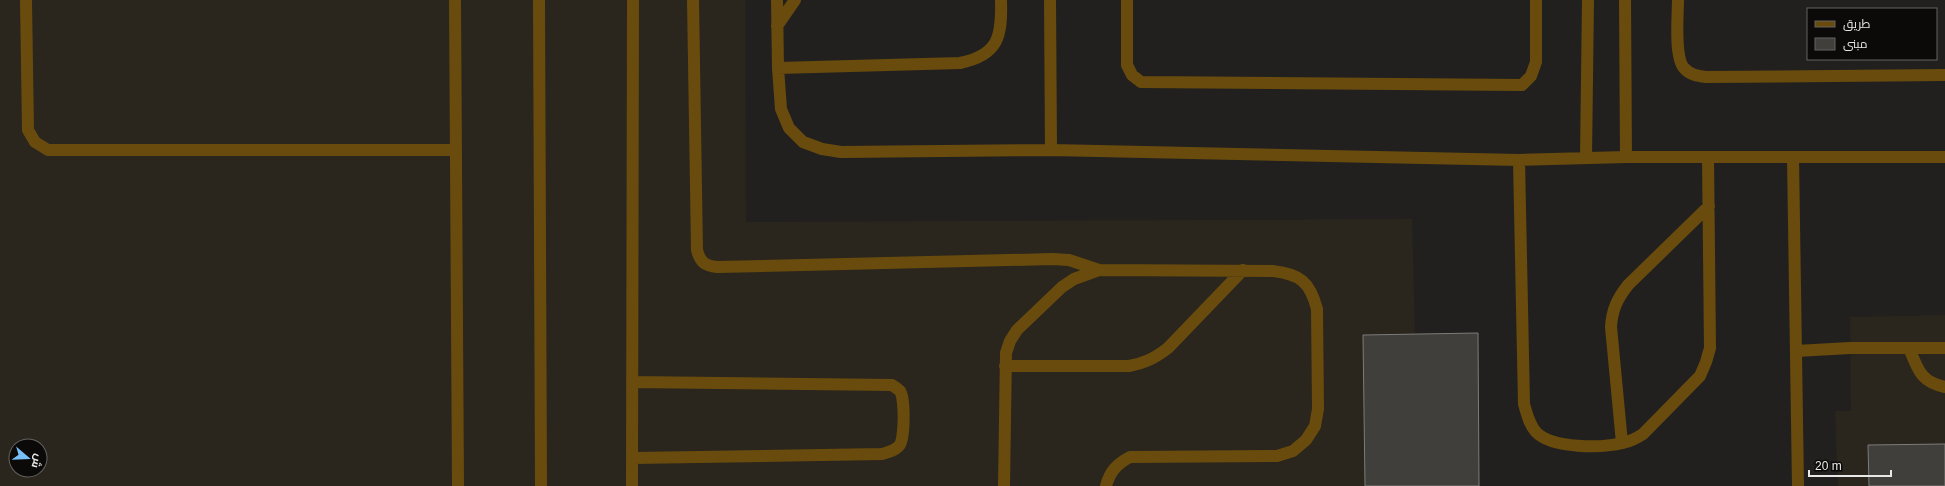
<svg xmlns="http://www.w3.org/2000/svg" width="1945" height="486" font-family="Arial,Cairo,sans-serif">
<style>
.built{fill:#2a251d;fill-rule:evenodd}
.building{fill:#413f3c;stroke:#7d7c78}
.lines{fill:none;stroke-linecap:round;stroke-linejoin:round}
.minor{stroke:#694c0d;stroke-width:12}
</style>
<rect width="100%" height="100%" fill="#22201e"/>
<path class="built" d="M0 0H745L746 222 1412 219 1415 334 1363 335 1365 486H0ZM16 446H40V470H16Z
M1945 315V486H1838L1835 411H1851L1850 317Z"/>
<path class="building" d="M1478 333 1479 486H1365L1363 335Z
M1945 444V486H1869L1868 445Z"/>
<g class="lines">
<path class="minor" d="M26 0 28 130 35 142 48 150H456
M455 0 458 486
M539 0 541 486
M693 0 697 250C700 262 705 266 717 267L1053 259 1069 260 1099 270
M777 0 778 68 781 109 789 128 803 142 822 149 841 152 1051 150 1519 160 1626 157H1945
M1050 0 1051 150
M1127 0V65L1132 75 1141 82 1522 85 1531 76 1536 62V0
M1625 0 1626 157
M1678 0C1678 15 1674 57 1684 68 1690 75 1698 76 1706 77L1945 75
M777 26 795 0
M778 68 960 63C999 55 1002 36 1001 0
M1793 157 1798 486
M1586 158 1588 0
M1519 160 1524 404C1527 414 1529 424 1536 432 1552 449 1602 448 1623 443 1631 441 1637 438 1643 434L1700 376 1706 362 1710 348 1708 158
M1909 348C1918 369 1920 382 1945 387
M1796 351 1850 348H1945
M1005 366H1129C1145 363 1155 358 1168 348L1243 270
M1622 443 1611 327C1612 310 1617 299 1628 285L1709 206
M632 458 882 454C889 452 894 451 899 446 905 440 905 398 900 391 898 389 895 387 892 385L632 382
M632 486 633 0
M1004 486 1006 353 1010 341 1017 330 1062 287 1074 279 1099 270 1273 271C1300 274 1310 282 1317 309L1318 409 1315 426 1306 440 1293 451 1277 456 1130 457C1117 464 1110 471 1106 486"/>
</g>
<rect x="1807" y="8" width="130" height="52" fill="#0b0a09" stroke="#646361"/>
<rect x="1815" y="21" width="20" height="6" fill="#694c0d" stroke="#646361"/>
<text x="1843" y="28" font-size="12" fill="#e9e8e6">طريق</text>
<rect x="1815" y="38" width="20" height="12" fill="#413f3c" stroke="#646361"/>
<text x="1843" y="48" font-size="12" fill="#e9e8e6">مبنى</text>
<g transform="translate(28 458) rotate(109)"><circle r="19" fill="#0b0a09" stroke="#646361"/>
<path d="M0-3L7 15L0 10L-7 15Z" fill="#77bff7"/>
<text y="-6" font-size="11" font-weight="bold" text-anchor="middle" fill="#e9e8e6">ش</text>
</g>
<path d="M1809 470v6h82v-6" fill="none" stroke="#e9e8e6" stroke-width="2"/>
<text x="1815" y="470" font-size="12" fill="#e9e8e6" stroke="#0b0a09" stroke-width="3" paint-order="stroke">20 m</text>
</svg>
